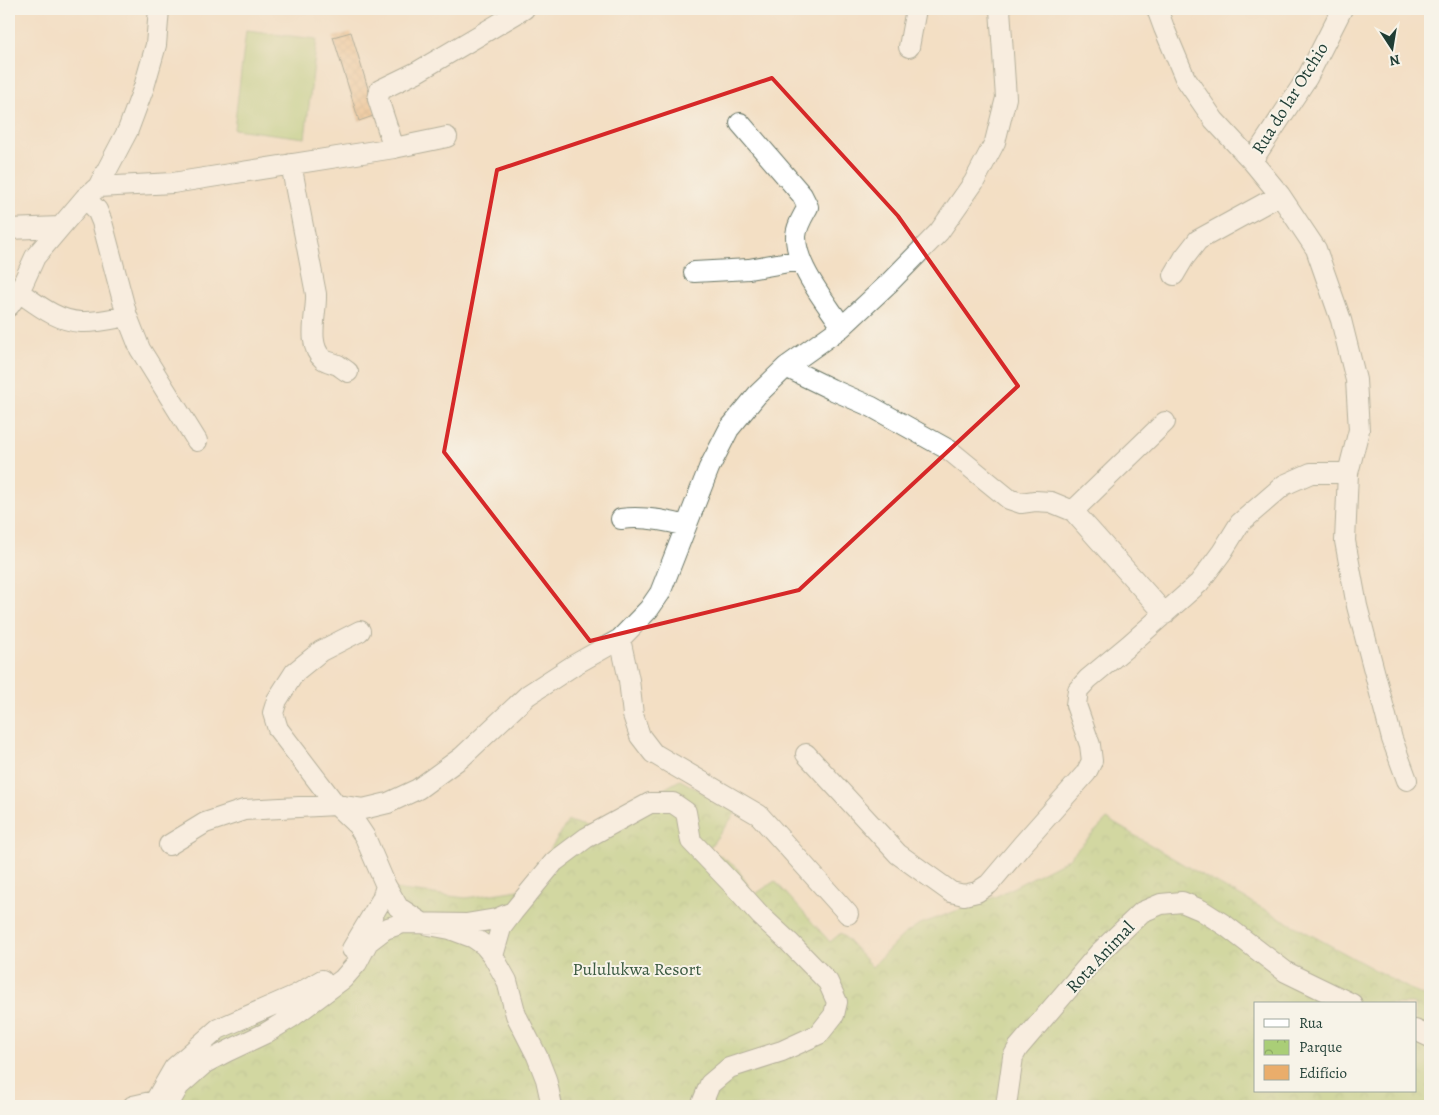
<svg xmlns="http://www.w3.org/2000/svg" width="1439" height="1115" font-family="Alegreya,serif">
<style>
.green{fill:#aace77;stroke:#648656}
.park{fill:url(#park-crowns);stroke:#648656;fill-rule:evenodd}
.building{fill:url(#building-cross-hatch)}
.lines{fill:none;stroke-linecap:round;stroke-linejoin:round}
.minor-casing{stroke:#697666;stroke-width:22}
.minor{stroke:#fff;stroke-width:20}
.marked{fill:none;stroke:#d62828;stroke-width:4;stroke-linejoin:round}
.labels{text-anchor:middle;stroke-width:4;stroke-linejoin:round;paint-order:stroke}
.street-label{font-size:18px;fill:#1f3d34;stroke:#f7f3e8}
.park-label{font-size:18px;fill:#3b5a41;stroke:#f7f3e8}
</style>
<defs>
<pattern id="park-crowns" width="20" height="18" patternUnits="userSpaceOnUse" patternTransform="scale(1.25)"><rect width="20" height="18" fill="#aace77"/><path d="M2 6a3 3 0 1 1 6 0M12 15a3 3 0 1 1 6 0" fill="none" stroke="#8aa862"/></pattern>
<pattern id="building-cross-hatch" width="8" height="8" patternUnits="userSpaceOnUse" patternTransform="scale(1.25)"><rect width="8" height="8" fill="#eaad6b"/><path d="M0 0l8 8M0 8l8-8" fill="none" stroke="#bd8e59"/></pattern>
</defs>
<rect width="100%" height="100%" fill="#f7f3e8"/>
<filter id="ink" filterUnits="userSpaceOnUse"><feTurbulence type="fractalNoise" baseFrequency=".02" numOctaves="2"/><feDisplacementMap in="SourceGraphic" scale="10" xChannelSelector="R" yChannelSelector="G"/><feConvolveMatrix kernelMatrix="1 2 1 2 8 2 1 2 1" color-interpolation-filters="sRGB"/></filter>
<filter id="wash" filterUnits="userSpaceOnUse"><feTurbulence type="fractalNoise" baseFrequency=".0096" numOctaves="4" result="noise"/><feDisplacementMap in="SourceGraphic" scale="20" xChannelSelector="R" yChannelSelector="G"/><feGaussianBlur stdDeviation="1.12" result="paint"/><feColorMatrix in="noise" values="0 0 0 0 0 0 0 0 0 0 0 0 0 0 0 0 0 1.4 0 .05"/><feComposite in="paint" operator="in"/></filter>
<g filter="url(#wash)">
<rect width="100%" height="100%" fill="#f3dfc4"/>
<path class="green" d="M246 31 317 39 305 138 234 129Z"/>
<path class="park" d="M680 780 737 811 709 848 737 868 754 895 775 881 830 942 841 933 872 967 902 936 918 925 997 896 1068 859 1107 819 1198 873 1430 1000V1106H146L223 1035 337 978 393 889 466 898 525 889 568 821 593 828ZM1255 1004H1415V1091H1255Z"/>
<g id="blocks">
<path class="building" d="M351 32 376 115 359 121 333 37Z"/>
</g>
</g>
<g filter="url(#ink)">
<use href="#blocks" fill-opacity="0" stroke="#697666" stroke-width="1"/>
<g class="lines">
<defs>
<path id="minor" d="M1157 9 1164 28 1185 78 1214 120 1252 161 1280 195 1316 249 1341 320 1356 380 1359 430 1348 473 1345 541 1357 606 1392 739 1407 780
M909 47 916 9
M740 123 802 195 808 207C803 216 796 227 796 237 796 267 826 302 842 327
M394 148 378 99 380 90 417 72 524 9
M1252 161 1307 78 1342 9
M291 164 316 294C317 313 306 345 323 359 327 362 334 363 338 365 341 367 345 370 348 372
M98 187 173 183 394 148 447 137
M85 198 97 210 102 222 127 316 140 349 197 441
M9 229 60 227
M694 272 749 269 800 260
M1174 275 1184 258 1198 240 1280 195
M19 292C38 305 57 321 81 322 96 323 112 319 127 316
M9 306 19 292 35 257 85 198 98 187 128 130 144 87 156 45 159 9
M786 367 831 389 872 407 949 450 1009 499 1021 503 1035 501 1051 502 1073 511 1165 614
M1073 511 1165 422
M621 519C643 516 664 520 686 526
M620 639 629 680 633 715 640 736 653 753 759 815 848 914
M806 754 898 854 951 892 964 895 977 892 989 884 1022 845 1086 773 1092 761 1090 745 1076 705 1078 690 1088 679 1129 645 1199 583 1222 552 1240 523 1284 485 1311 473H1348
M169 845 205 823 244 810 336 805 363 809 388 803 418 789 462 757 528 695 574 665 620 639 649 609 660 593 709 468 729 429 757 395 786 367 842 327 888 284 939 232 974 182 995 142 1006 98 1000 9
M386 886 398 907 424 924 450 929 474 938 484 945 493 956 507 981 516 1015 537 1056 546 1079 552 1106
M352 949 382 899 386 886 365 837 357 825 336 805 278 729 273 713 277 700 295 672 321 651 360 631
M493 956 501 928 513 912
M1415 1030 1430 1037
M171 1100 179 1086 205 1063 228 1051 266 1033 292 1017 343 979 357 963 368 942 385 929 403 923 466 924 496 919 513 912 554 862 586 838 650 803H673L686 812 691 841 734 886 761 916 789 942 828 982 837 1002 834 1015 819 1034 782 1051 729 1068 710 1084 701 1106
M133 1106 155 1101 174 1068 218 1029 296 995 322 980
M1006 1106 1013 1057 1018 1048 1099 953 1142 912 1161 904 1182 902 1201 910 1226 926 1286 972 1352 1004"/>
</defs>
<use href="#minor" class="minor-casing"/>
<use href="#minor" class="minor"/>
</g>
</g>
<path d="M0 0H1439V1115H0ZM772 78 898 216 1018 386 799 590 590 641 444 452 497 170Z" fill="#f3dfc4" fill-opacity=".55" fill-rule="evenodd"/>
<path class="marked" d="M772 78 898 216 1018 386 799 590 590 641 444 452 497 170Z"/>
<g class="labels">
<g class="street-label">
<text transform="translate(1290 98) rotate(-58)" y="6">Rua do lar Otchio</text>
<text transform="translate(1100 957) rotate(-47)" y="6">Rota Animal</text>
</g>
<g class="park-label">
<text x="637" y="975">Pululukwa Resort</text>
</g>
</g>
<rect width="1439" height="1115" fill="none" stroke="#f7f3e8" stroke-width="30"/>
<rect x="1254" y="1002" width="162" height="90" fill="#f7f3e8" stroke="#a1aaa0"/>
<rect x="1264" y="1019" width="25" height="8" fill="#ffffff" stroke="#a1aaa0"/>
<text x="1299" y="1028" font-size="15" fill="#1f3d34">Rua</text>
<rect x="1264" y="1040" width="25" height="15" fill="url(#park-crowns)" stroke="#a1aaa0"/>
<text x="1299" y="1052" font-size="15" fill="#1f3d34">Parque</text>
<rect x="1264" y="1065" width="25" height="15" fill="#eaad6b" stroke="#a1aaa0"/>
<text x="1299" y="1078" font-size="15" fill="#1f3d34">Edifício</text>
<g transform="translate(1392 48) rotate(168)" stroke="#f7f3e8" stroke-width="4" paint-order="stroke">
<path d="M0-4L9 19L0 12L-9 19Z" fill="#1f3d34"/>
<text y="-8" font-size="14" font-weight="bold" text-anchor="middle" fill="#1f3d34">N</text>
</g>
</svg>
